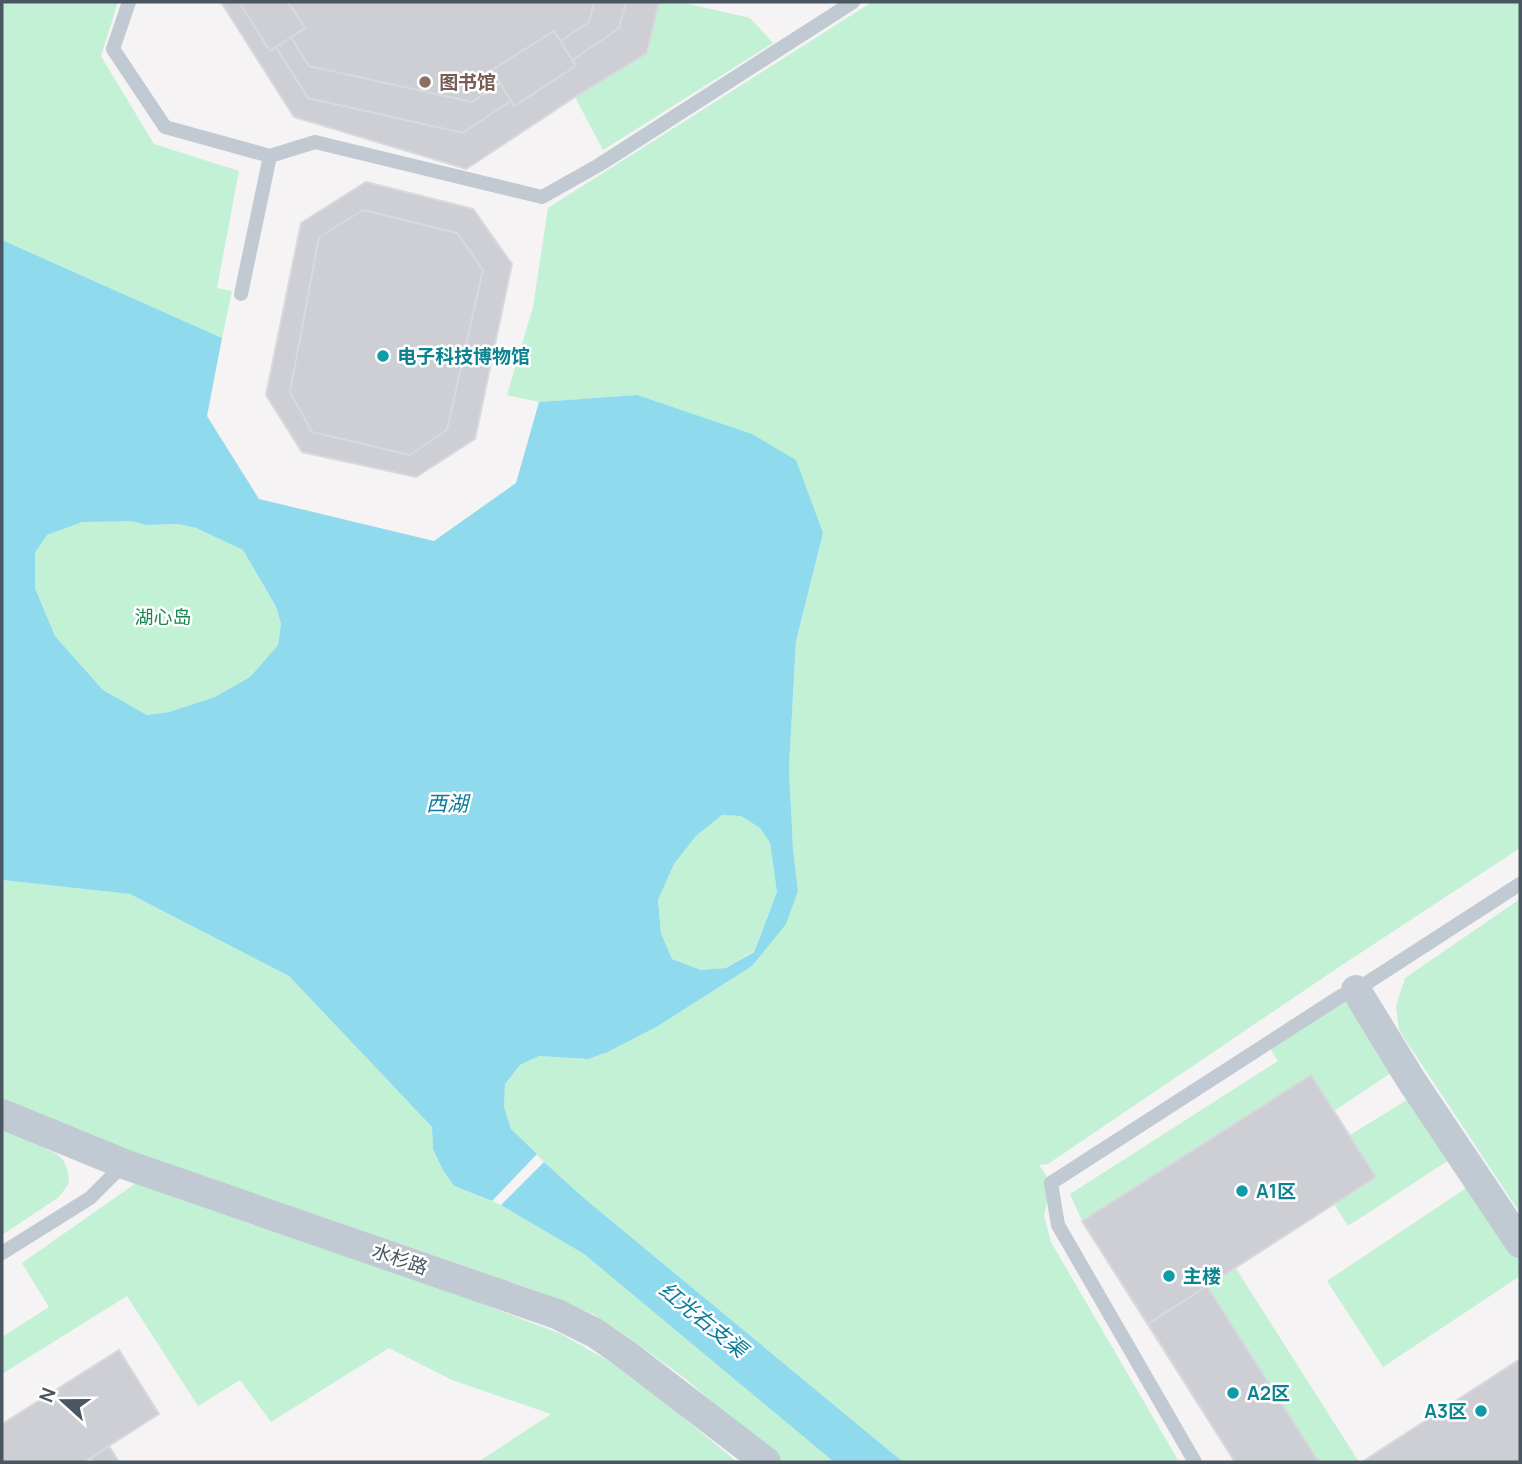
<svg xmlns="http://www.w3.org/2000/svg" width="1522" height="1464" font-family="Manrope,'Noto Sans SC',sans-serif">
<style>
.green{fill:#c3f1d5}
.water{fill:#90daee;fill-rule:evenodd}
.building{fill:#cdcfd5;stroke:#d7d9de;stroke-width:2}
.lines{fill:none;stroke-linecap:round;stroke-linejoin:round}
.lane{stroke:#c1cad2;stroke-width:14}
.street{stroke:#c1cad2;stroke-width:30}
.education-dot{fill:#8d6e63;stroke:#fff;stroke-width:2.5}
.culture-dot{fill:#0f9aa8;stroke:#fff;stroke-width:2.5}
.labels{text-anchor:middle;stroke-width:5;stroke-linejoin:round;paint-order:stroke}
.education-label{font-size:19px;font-weight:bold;fill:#785e54;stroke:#fff;text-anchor:start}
.culture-label{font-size:19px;font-weight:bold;fill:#0d838f;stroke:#fff;text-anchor:start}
.park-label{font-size:19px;fill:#17864f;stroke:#fff}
.street-label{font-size:19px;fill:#4a5661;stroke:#fff}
.water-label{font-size:21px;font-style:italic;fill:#0c7c9b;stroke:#fff}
</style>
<rect width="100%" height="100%" fill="#f5f3f3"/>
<path class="green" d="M2 2H118L101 56 154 144 239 171 217 288 232 291 222 338 2 240Z
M659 2H680L750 18 773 43 603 150 575 97 646 53Z
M872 2H1520V848L1336 969 1048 1164 1039 1165 1051 1183 1044 1216 1051 1242 1179 1462H903L585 1199 544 1162 511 1129 504 1107 505 1084 520 1065 539 1056 588 1059 608 1052 658 1026 752 966 798 891 793 849 789 768 796 641 823 533 637 395 539 402 507 395 533 307 548 208Z
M82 521H131L146 525 178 524 196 528 243 550 276 608 281 624 278 645 250 677 216 697 169 712 147 715 103 690 55 636 35 588V553L47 535Z
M722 815 741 816 760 828 770 843 777 892 754 951 726 968 701 970 672 959 661 933 658 900 674 864 696 836Z
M2 880 130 894 289 976 432 1127 433 1149 454 1186 501 1205 584 1254 834 1462H780L686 1379 628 1337 593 1314 537 1291 67 1129 2 1099Z
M1520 899V1213L1399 1030 1396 1006 1405 978Z
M1341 996 1394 1071 1334 1111 1311 1075 1082 1221 1070 1194 1278 1061 1267 1043Z
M1410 1098 1452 1158 1348 1226 1334 1204 1376 1177 1350 1135Z
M2 1130C16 1136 56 1149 63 1160 68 1167 68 1175 69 1183L59 1197 2 1235Z
M136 1183 459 1295 561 1334 628 1372 737 1462H478L551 1414 452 1380 389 1348 271 1422 240 1380 198 1406 127 1296 2 1374V1337L49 1307 22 1263Z
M1471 1185 1520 1259V1276L1383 1367 1327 1281Z
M1235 1267 1359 1462H1319L1207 1286Z"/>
<path class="water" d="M2 240 222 338 207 416 259 499 434 541 516 483 539 402 637 395 752 434 796 460 823 533 796 641 789 768 793 849 798 891 786 924 752 966 658 1026 608 1052 588 1059 539 1056 520 1065 505 1084 504 1107 511 1129 537 1154 492 1201 454 1186 443 1170 433 1149 432 1127 289 976 130 894 2 880ZM131 521 146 525 178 524 196 528 243 550 276 607 281 624 278 645 250 677 215 697 169 712 147 715 103 690 55 636 35 588V553L47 535 82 522ZM722 815 741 816 760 828 770 843 777 892 754 952 726 968 701 970 672 959 661 933 658 900 674 864 696 836Z
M544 1162 585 1199 903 1462H834L584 1254 501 1205Z"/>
<path class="building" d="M221 2H659L647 53 575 97 466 169 294 117Z
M239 2H288L305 28 270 51Z
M239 2H626L619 28 573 60 576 66 514 106 511 101 463 133 308 98 276 47 270 51Z
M288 2H594L589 22 561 41 554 31 492 70 500 83 472 102 309 66 291 37 305 28Z
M554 31 576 66 514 106 492 70Z
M366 182 473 209 512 264 475 439 416 477 302 452 266 395 301 223Z
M363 210 457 233 483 270 447 430 410 455 312 432 290 392 319 237Z
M1311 1075 1376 1177 1207 1286 1319 1462H1235L1082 1221Z
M1311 1075 1376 1177 1148 1324 1082 1221Z
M1207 1286 1319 1462H1235L1148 1324Z
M119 1350 159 1414 109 1446 119 1462H94L91 1458 84 1462H2V1424Z
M1520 1359V1462H1362Z
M1520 1359V1462H1362Z
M109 1446 119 1462H94L91 1458Z"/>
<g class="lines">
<path class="lane" d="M129 2 113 49 165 127 270 156 315 142 542 197 599 165 853 2
M241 294 270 156
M2 1253 90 1198 124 1164
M1195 1462 1058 1225 1051 1183 1341 996 1356 990 1520 884"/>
<path class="street" d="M1356 990 1411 1080 1520 1243
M2 1114 124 1164 557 1314 595 1333 624 1353 766 1462"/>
</g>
<circle class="education-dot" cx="425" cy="82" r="7"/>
<g class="culture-dot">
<circle cx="383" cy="356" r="7"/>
<circle cx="1242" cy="1191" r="7"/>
<circle cx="1169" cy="1276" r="7"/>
<circle cx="1233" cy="1393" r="7"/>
<circle cx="1481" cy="1411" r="7"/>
</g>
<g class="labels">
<g class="education-label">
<text x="439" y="89">图书馆</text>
</g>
<g class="culture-label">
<text x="397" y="363">电子科技博物馆</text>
<text x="1256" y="1198">A1区</text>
<text x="1183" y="1283">主楼</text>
<text x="1247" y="1400">A2区</text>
<text x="1467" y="1418" text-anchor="end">A3区</text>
</g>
<g class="park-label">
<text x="163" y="624">湖心岛</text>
</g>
<g class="street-label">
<text transform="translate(400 1259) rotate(19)" y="7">水杉路</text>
</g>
<g class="water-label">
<text x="447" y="811">西湖</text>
<text transform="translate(703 1320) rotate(39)" y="7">红光右支渠</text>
</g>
</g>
<rect width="1522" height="1464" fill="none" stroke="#4a5661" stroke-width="7"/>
<g transform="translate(63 1401) rotate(291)" stroke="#ffffff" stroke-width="5" paint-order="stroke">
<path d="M0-5L12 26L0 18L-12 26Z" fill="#4a5661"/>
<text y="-10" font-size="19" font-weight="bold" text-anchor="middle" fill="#4a5661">N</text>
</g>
</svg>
